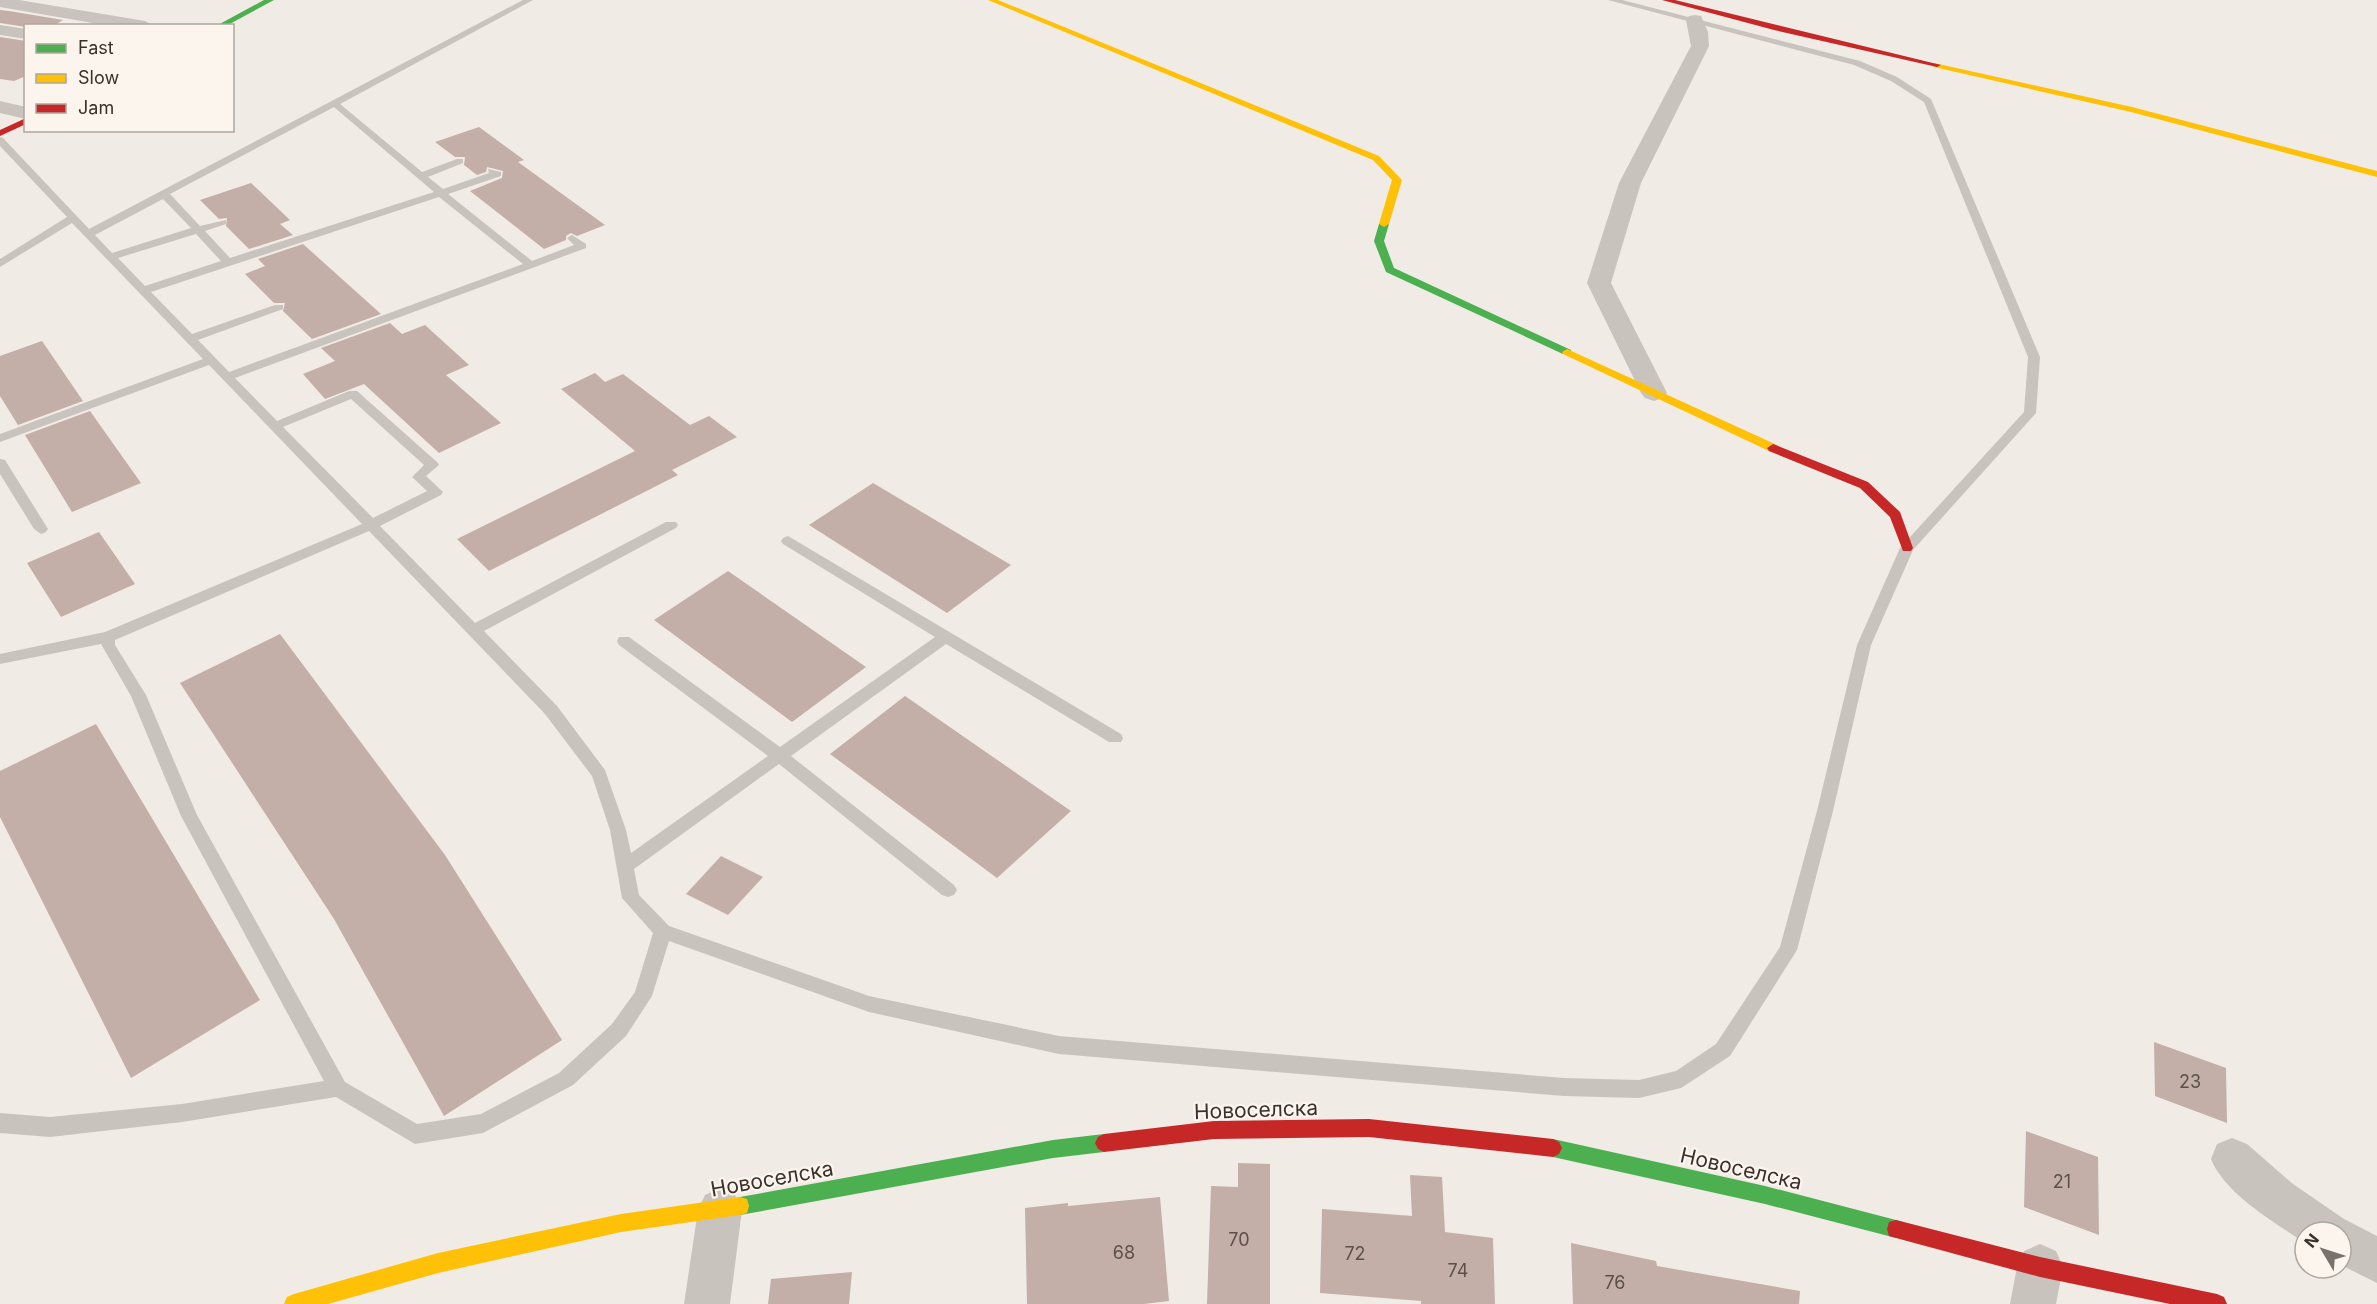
<svg xmlns="http://www.w3.org/2000/svg" width="2377" height="1304" font-family="Inter,sans-serif">
<style>
.building{fill:#c3afa7}
.lines{fill:none;stroke-linecap:round;stroke-linejoin:round}
.lane{fill:#c9c3be;fill-rule:evenodd}
.street{fill:#c9c3be;fill-rule:evenodd}
.fast{fill:#4caf50;fill-rule:evenodd}
.slow{fill:#ffc107;fill-rule:evenodd}
.jam{fill:#c62828;fill-rule:evenodd}
.labels{text-anchor:middle;stroke-width:4.5;stroke-linejoin:round;paint-order:stroke}
.near-number-label{font-size:18px;fill:#5d504a}
.near-street-label{font-size:21px;fill:#3b302b;stroke:#fbf5ee}
</style>
<rect width="100%" height="100%" fill="#f0ebe5"/>
<path class="building" d="M0 10 9 11 63 20 53 26 26 27 0 23Z
M0 37 26 41V76L14 81 0 79Z
M479 127 524 160 518 162 605 225 577 236 571 233 566 236V240L544 249 470 191 502 178 503 171 487 167 486 172 477 175 464 165 465 157H455L435 142Z
M251 183 290 220 280 224 293 235 249 249 226 226 227 218 219 219 200 200Z
M303 244 381 314 312 339 283 311 285 303H274L245 274 265 266 258 259Z
M390 323 402 334 425 325 469 365 446 375 501 423 439 453 364 384 325 399 303 374 335 361 321 348Z
M42 341 83 401 18 425 0 396V356Z
M595 373 605 382 623 374 690 425 709 416 737 437 672 470 678 475 489 571 457 539 635 451 561 389Z
M90 411 141 483 72 512 25 435Z
M873 483 1011 565 947 613 809 525Z
M99 532 135 584 61 617 27 563Z
M728 571 866 667 792 722 654 620Z
M280 634 445 855 562 1040 444 1116 334 919 180 683Z
M905 696 1071 811 997 878 830 754Z
M96 724 260 1000 131 1078 0 817V771Z
M721 856 763 877 728 915 686 894Z
M2154 1042 2226 1068 2227 1123 2155 1096Z
M2026 1131 2098 1157 2099 1235 2024 1207Z
M1238 1163 1270 1164V1304H1207L1211 1186 1238 1187Z
M1410 1175 1442 1177 1445 1232 1493 1238 1495 1304H1421V1301L1320 1293 1322 1209 1412 1216Z
M1160 1197 1169 1301 1144 1304H1027L1025 1208 1068 1203V1206Z
M1571 1243 1656 1261 1657 1266 1800 1291 1799 1304H1573Z
M852 1272 849 1304H768L771 1279Z"/>
<g class="lines">
<path class="lane" d="M523 0H533L340 104 422 172 457 159H463V163L428 177 443 189 489 173 488 169 501 172V176L448 194 532 261 574 245 567 238 572 235 586 244V248L235 378 277 421 349 391H357L437 462 439 465 426 476 443 492 441 495 380 526 475 623 666 522H676L678 525 676 528 484 631 557 706 605 770 626 830 631 853 768 756 619 645 617 641 619 637H629L780 747 935 637 783 544 781 541 783 538 788 536 1121 734 1123 738 1121 742H1109L946 644 791 756 954 885 957 890 954 895 948 897 942 895 779 764 634 869 639 895 669 926 869 996 1059 1036 1564 1078 1639 1080 1676 1071 1716 1044 1780 947 1817 811 1857 645 1900 548 2024 412 2028 357 1924 102 1891 81 1854 65 1608 0H1622L1860 61 1897 77 1931 99 2040 357 2036 413 1913 550 1871 645 1833 811 1797 950 1730 1056 1681 1088 1639 1098 1564 1096 1059 1054 869 1012 669 941 652 996 626 1036 573 1085 483 1133 415 1144 336 1097 182 1122 50 1137 0 1133V1113L50 1117 182 1104 324 1081 181 816 131 696 101 644 0 664V654L105 632 362 524 209 365 0 442V434L203 359 72 223 0 267V259L67 217 0 146V137L3 138 89 229ZM334 107 434 192 230 258 205 231 226 224V220L200 226 170 194ZM439 197 523 264 229 372 198 340 283 309V305H275L192 334 151 292ZM163 199 191 228 112 253 95 235ZM196 234 221 261 145 286 118 258ZM351 399 424 465 412 477 427 491 373 518 283 427ZM369 531 545 714 592 776 610 830 622 898 653 933 635 992 612 1024 559 1073 481 1114 417 1124 345 1082 197 815 146 695 115 645V640Z
M0 459 5 460 48 529 46 532 41 534 34 529 0 474Z"/>
<path class="street" d="M0 0H19L145 21 154 26H110L0 7Z
M1695 15 1701 16 1708 32 1709 46 1641 183 1611 283 1667 393 1663 398 1654 401 1645 398 1641 393 1587 283 1619 183 1691 46 1686 20 1689 16Z
M0 25 26 29V39L0 35Z
M0 101 26 107V119L0 113Z
M2232 1138 2247 1144 2293 1184 2344 1219 2377 1236V1283L2341 1265V1232H2305V1243C2274 1222 2225 1194 2211 1159L2217 1144Z
M720 1188 735 1195 742 1210 730 1304H684L698 1210 705 1195Z
M2040 1244 2056 1251 2063 1267 2056 1304H2010L2017 1267 2024 1251Z"/>
<path class="fast" d="M264 0H274L226 26H216Z
M1384 221 1389 224 1384 241 1394 268 1571 350V354H1563L1386 272 1374 241 1379 224Z
M1104 1134 1110 1137 1113 1143 1110 1149 1104 1152 1053 1158 740 1215 733 1213 731 1206 733 1199 740 1197 1053 1140Z
M1553 1139 1765 1186 1896 1220 1903 1222 1905 1229 1903 1236 1896 1238 1765 1204 1553 1157 1547 1154 1544 1148 1547 1142Z"/>
<path class="slow" d="M988 0H998L1379 156 1402 180 1389 224 1384 227 1379 224 1392 180 1373 160Z
M1934 63 2132 107 2377 171V177L2131 112 1934 67Z
M1567 349 1777 445 1779 448 1773 452 1769 451 1563 354 1562 352Z
M740 1197 747 1199 749 1206 747 1213 740 1215 621 1232 438 1273 328 1304H284L287 1297 294 1294 438 1253 621 1214Z"/>
<path class="jam" d="M1662 0H1675L1941 65 1937 67 1774 30Z
M26 118V124L0 136V130Z
M1773 444 1868 482 1900 512 1913 548 1911 551H1903L1890 517 1860 488 1769 451 1767 448Z
M1369 1119 1553 1139 1559 1142 1562 1148 1559 1154 1553 1157 1369 1137 1214 1139 1104 1152 1098 1149 1095 1143 1098 1137 1104 1134 1214 1121Z
M1896 1220 2040 1257 2217 1294 2224 1297 2227 1304H2170L2040 1277 1896 1238 1889 1236 1887 1229 1889 1222Z"/>
</g>
<g class="labels">
<g class="near-number-label">
<text x="2190" y="1088">23</text>
<text x="2062" y="1188">21</text>
<text x="1239" y="1246">70</text>
<text x="1124" y="1259">68</text>
<text x="1355" y="1260">72</text>
<text x="1458" y="1277">74</text>
<text x="1615" y="1289">76</text>
</g>
<g class="near-street-label">
<text transform="translate(1256 1110) rotate(-2)" y="7">Новоселска</text>
<text transform="translate(1741 1169) rotate(13)" y="7">Новоселска</text>
<text transform="translate(772 1179) rotate(-10)" y="7">Новоселска</text>
</g>
</g>
<rect x="24" y="24" width="210" height="108" fill="#fbf5ee" stroke="#aea6a0" stroke-width="1.5"/>
<rect x="36" y="44" width="30" height="9" fill="#4caf50" stroke="#aea6a0" stroke-width="1.5"/>
<text x="78" y="54" font-size="18" fill="#3b302b">Fast</text>
<rect x="36" y="74" width="30" height="9" fill="#ffc107" stroke="#aea6a0" stroke-width="1.5"/>
<text x="78" y="84" font-size="18" fill="#3b302b">Slow</text>
<rect x="36" y="104" width="30" height="9" fill="#c62828" stroke="#aea6a0" stroke-width="1.5"/>
<text x="78" y="114" font-size="18" fill="#3b302b">Jam</text>
<g transform="translate(2323 1250) rotate(309)"><circle r="28" fill="#fbf5ee" stroke="#aea6a0" stroke-width="1.5"/>
<path d="M0-4.5L10 22L0 15L-10 22Z" fill="#7a716c"/>
<text y="-9" font-size="16" font-weight="bold" text-anchor="middle" fill="#3b302b">N</text>
</g>
</svg>
